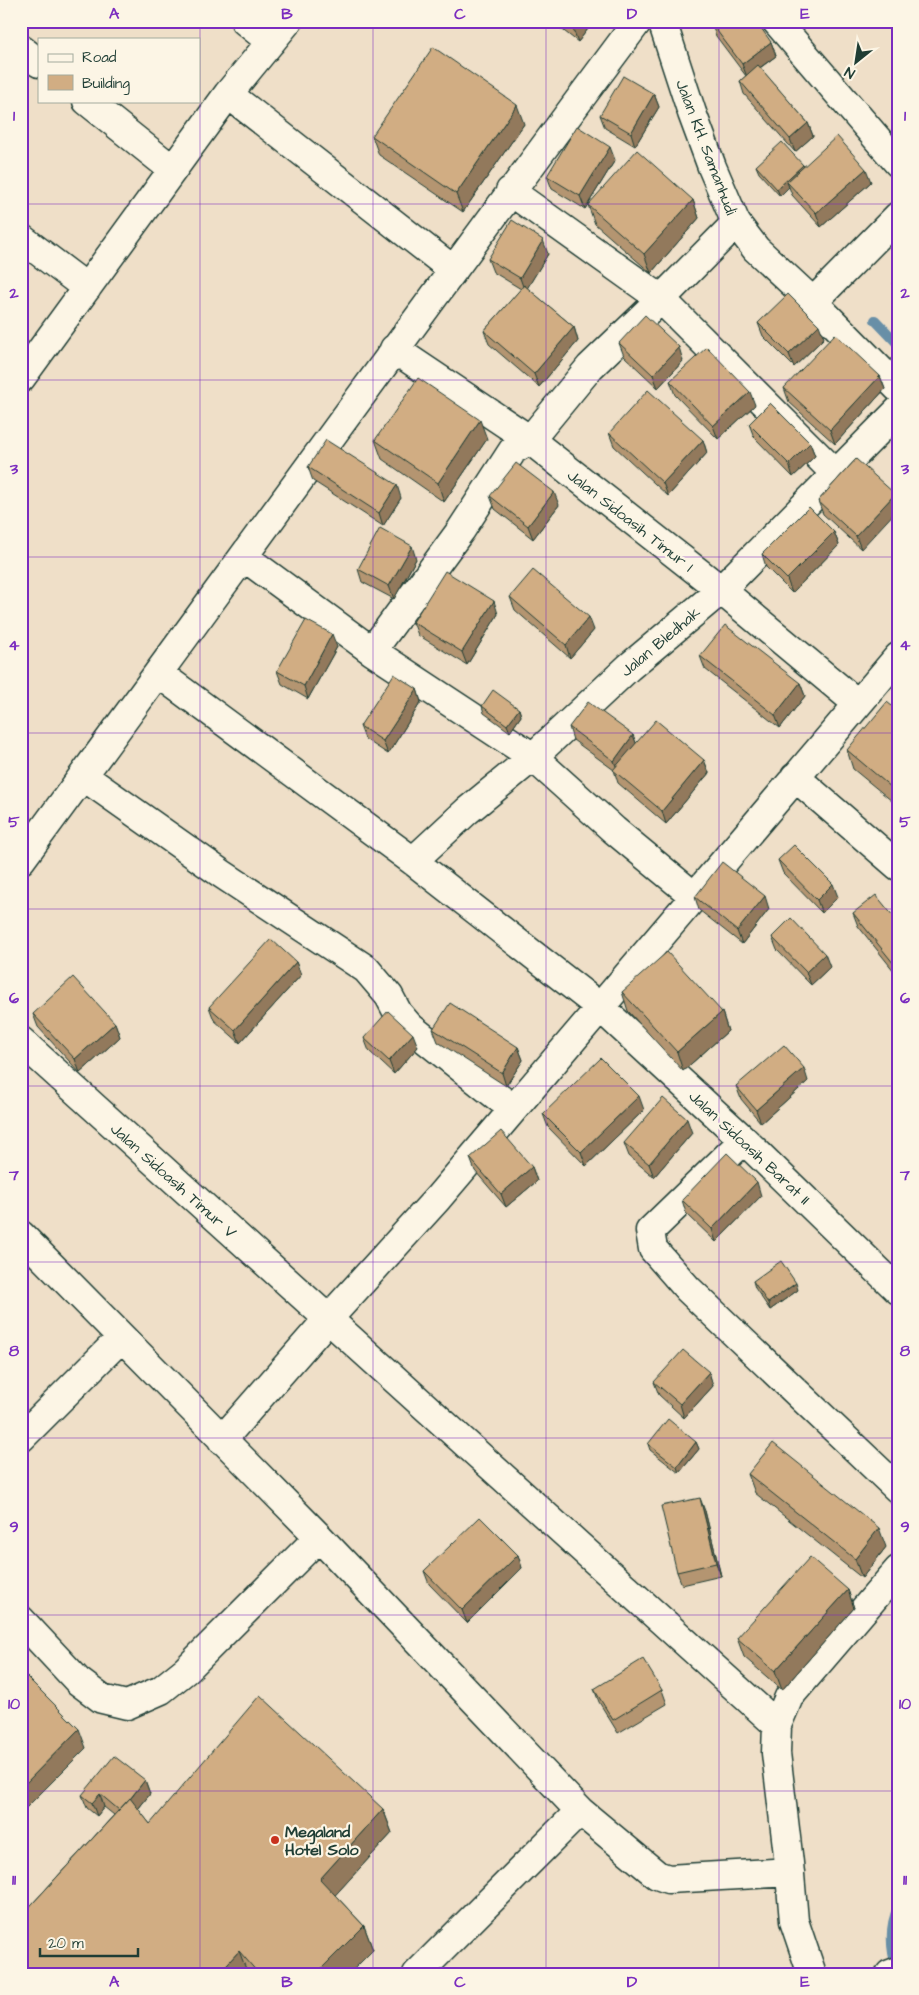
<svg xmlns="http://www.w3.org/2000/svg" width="919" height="1995" font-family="'Architects Daughter',sans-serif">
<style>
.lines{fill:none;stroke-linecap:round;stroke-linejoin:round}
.stream{stroke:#688fa7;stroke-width:10}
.street-casing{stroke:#1f3d34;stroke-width:31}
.secondary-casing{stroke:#1f3d34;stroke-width:31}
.street{stroke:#fcf5e5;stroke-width:28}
.secondary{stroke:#fcf5e5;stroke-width:28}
.wall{fill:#b49571;stroke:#1f3d34}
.shaded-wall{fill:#92795c;stroke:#1f3d34}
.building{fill:#d1ad83;stroke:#1f3d34}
.grid{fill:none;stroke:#7b2cbf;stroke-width:1;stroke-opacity:0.55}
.poi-dot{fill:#c8321e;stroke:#fcf5e5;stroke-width:2}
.labels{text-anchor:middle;stroke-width:4.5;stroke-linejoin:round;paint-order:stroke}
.street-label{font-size:16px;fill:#1f3d34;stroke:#fcf5e5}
.poi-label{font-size:16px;font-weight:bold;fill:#1f3d34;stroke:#fcf5e5;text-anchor:start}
.neatline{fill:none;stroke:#7b2cbf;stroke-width:2}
.grid-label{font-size:16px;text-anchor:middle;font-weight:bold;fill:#7b2cbf}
</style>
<rect width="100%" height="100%" fill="#efdfc8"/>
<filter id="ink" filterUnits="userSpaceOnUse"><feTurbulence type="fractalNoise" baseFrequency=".02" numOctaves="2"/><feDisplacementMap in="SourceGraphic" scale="10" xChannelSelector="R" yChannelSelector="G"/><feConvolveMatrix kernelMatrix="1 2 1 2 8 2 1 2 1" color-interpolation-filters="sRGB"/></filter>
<g filter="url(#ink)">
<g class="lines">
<path class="stream" d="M875 320 898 344
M897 1970C891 1950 889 1927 898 1908"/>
<defs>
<path id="street" d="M245 21 271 42
M776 21 898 163
M21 49 39 63
M228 94 452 269
M87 101 172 169
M510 191 661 299 836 474
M21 238 87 288
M813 302 898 216
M394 349 530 440 721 590 858 704
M21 378 228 94 288 21
M244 557 372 651 533 757 614 830 694 896
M372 651 461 530 513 450 530 440 590 367 661 299 736 223
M158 673 413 861 600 1007 744 1140 898 1290
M83 776 222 874 366 969 389 996 398 1013 410 1027 513 1109
M795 777 898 866
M21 860C227 580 430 299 638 21
M413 861 467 811 533 757 629 667 721 590 898 411
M21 1041 777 1725
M744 1140 650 1231 653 1249 688 1289 898 1489
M21 1235 319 1537 580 1811 657 1875 668 1879 790 1872
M21 1438 121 1338
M222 1440 328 1319 438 1198 898 657
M21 1620 78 1681 102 1699 127 1705 161 1690 186 1670 319 1537
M417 1974 580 1811
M812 1974 794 1921 789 1863 776 1753 777 1725 789 1697 898 1570
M890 1974 898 1971"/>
<path id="secondary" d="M662 21 692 113 712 167 736 223 756 249 813 302 898 388"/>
</defs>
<use href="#street" class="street-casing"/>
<use href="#secondary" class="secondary-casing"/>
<use href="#street" class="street"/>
<use href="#secondary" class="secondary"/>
</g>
<path class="wall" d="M551 21H594L578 42Z
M711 23 771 42 776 56 760 68 808 123 813 136 795 152 744 94 740 81 746 76 716 36Z
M654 94 659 107 635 146 605 128 600 115Z
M524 124 463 212 379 155 372 136Z
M615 160 585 209 552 189 547 176Z
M803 165 804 166 871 182 821 227 792 195 789 187 780 196 759 173 756 166Z
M693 200 699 218 651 273 595 224 588 205Z
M548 254 527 288 574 327 578 341 539 387 489 344 484 331 521 289 493 272 488 259Z
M898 279V295L893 283Z
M758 323 824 338 794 367 763 336Z
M619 343 683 361 658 388 624 356Z
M880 376 885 389 835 444 789 402 784 388Z
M670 381 755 405 718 439 675 395Z
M749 424 810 443 815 456 793 477 754 437Z
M609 433 703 440 707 453 668 496 614 446Z
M487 439 444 502 382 459 375 440Z
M856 459 861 549 823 514 818 501Z
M308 467 401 498 383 526 313 481Z
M898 467V486L893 472Z
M490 496 559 505 533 539 495 509Z
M834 532 839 545 792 593 766 567 762 554Z
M416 559 394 599 362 582 358 569Z
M510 597 594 630 570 658 515 610Z
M498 614 467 665 418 635 413 622Z
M337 647 308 699 282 684 277 671Z
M700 656 800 683 805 696 780 728 705 669Z
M417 689 421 702 388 754 365 739 360 726Z
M482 706 519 709 521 716 510 732 484 713Z
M898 711V806L853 769 847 750Z
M569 727 633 735 636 743 704 760 709 773 666 824 618 783 614 770 573 740Z
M778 860 838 897 822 913 783 873Z
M695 897 769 909 742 944 699 910Z
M853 913 898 922V976L858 926Z
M772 937 830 967 811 985 777 950Z
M296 962 301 975 240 1043 214 1020 209 1007Z
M622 992 722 1012 728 1031 683 1071 628 1011Z
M33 1014 115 1023 120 1037 80 1073 38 1027Z
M433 1029 518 1047 523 1060 506 1086 438 1042Z
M364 1038 418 1047 394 1074 369 1051Z
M808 1081 761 1123 741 1099 736 1086Z
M644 1110 586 1166 548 1127 543 1114Z
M692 1133 654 1177 629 1156 624 1143Z
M470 1158 532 1167 537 1181 506 1207 475 1171Z
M761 1196 716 1242 686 1213 682 1200Z
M753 1281 798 1290 770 1310 755 1288Z
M709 1372 713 1386 684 1418 659 1395 654 1382Z
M696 1442 699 1449 679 1473 650 1450 648 1444Z
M748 1474 886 1547 862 1578 755 1493Z
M705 1511 721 1576 682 1585 677 1572Z
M518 1555 522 1568 467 1623 429 1584 424 1571Z
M848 1590 854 1608 782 1690 744 1657 737 1638Z
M21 1671 86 1748 26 1808 21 1803Z
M594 1689 662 1690 667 1704 618 1733 599 1702Z
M145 1780 150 1794 138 1809 150 1824 383 1809 392 1833 335 1895 364 1926 373 1950 349 1974H21V1916L114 1815 104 1807 97 1816 87 1808 82 1795Z"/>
<path class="shaded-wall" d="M579 21H594L578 42 573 29Z
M771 42 776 56 747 77 742 64Z
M654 94 659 107 635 146 631 133Z
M517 105 524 124 463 212 456 194Z
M808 123 813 136 795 152 790 139Z
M610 147 615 160 585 209 580 196Z
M803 165 806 172 787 182 789 187 780 196 777 189Z
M866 169 871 182 821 227 816 213Z
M693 200 699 218 651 273 644 254Z
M543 240 548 254 525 292 520 278Z
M819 325 824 338 794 367 789 354Z
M574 327 578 341 539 387 534 374Z
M679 347 683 361 658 388 653 375Z
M880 376 885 389 835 444 830 430Z
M750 392 755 405 718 439 713 426Z
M480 420 487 439 444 502 438 483Z
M703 440 707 453 668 496 663 483Z
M810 443 815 456 793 477 789 464Z
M397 485 401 498 383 526 379 513Z
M554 492 559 505 533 539 528 526Z
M895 494 898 502V509L861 549 856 536Z
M834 532 839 545 792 593 787 579Z
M412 546 416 559 394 599 389 586Z
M494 601 498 614 467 665 462 652Z
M589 617 594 630 570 658 566 645Z
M332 634 337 647 308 699 304 686Z
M800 683 805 696 780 728 775 715Z
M417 689 421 702 388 754 383 741Z
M519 709 521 716 510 732 507 725Z
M633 735 638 748 619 774 614 761Z
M704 760 709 773 666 824 662 811Z
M833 884 838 897 822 913 817 900Z
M765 896 769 909 742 944 737 931Z
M825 954 830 967 811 985 806 972Z
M296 962 301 975 240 1043 235 1030Z
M722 1012 728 1031 683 1071 677 1052Z
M115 1023 120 1037 80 1073 75 1059Z
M413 1034 418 1047 394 1074 389 1061Z
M518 1047 523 1060 506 1086 502 1073Z
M804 1068 808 1081 761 1123 756 1110Z
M639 1096 644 1110 586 1166 581 1152Z
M687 1119 692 1133 654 1177 649 1164Z
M532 1167 537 1181 506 1207 501 1194Z
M757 1182 761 1196 716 1242 712 1229Z
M796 1283 798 1290 770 1310 768 1303Z
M709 1372 713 1386 684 1418 680 1404Z
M696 1442 699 1449 679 1473 677 1467Z
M700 1498 705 1511 721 1576 716 1563Z
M879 1528 886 1547 862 1578 855 1559Z
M518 1555 522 1568 467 1623 462 1610Z
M848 1590 854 1608 782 1690 775 1671Z
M79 1729 86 1748 26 1808 21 1795V1788Z
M145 1780 150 1794 126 1824 121 1811Z
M100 1794 104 1807 97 1816 92 1803Z
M383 1809 392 1833 328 1903 320 1879Z
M21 1861 27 1876 21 1882Z
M364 1926 373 1950 349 1974H316Z
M239 1951 248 1974H218Z"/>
<path class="building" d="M563 21H579L573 29Z
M714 21H756L771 42 742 64 711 23Z
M433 47 517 105 456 194 372 136Z
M758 65 808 123 790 139 740 81Z
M623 76 654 94 631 133 600 115Z
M577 126 610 147 580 196 547 176Z
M837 136 866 169 816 213 787 182Z
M782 142 803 165 777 189 756 166Z
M637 150 693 200 644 254 588 205Z
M512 220 543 240 520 278 488 259Z
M898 279V287L893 283Z
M524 285 574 327 534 374 484 331Z
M788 294 819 325 789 354 758 323Z
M645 315 679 347 653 375 619 343Z
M835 334 880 376 830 430 784 388Z
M707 347 750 392 713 426 670 381Z
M418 378 480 420 438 483 375 440Z
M648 390 703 440 663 483 609 433Z
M770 403 810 443 789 464 749 424Z
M326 440 397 485 379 513 308 467Z
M856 459 895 494 856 536 818 501Z
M516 463 554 492 528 526 490 496Z
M898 467V477L893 472Z
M809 507 834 532 787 579 762 554Z
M380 528 412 546 389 586 358 569Z
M533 570 589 617 566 645 510 597Z
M445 571 494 601 462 652 413 622Z
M306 620 332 634 304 686 277 671Z
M725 625 800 683 775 715 700 656Z
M394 674 417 689 383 741 360 726Z
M493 690 519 709 507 725 482 706Z
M588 702 633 735 614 761 569 727Z
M887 702 898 711V793L847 750Z
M656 720 704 760 662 811 613 770Z
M794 845 833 884 817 900 778 860Z
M722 862 765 896 737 931 695 897Z
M876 895 898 922V969L853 913Z
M791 918 825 954 806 972 772 937Z
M271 939 296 962 235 1030 209 1007Z
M667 952 722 1012 677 1052 622 992Z
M73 977 115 1023 75 1059 33 1014Z
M450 1003 518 1047 502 1073 433 1029Z
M388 1011 413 1034 389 1061 364 1038Z
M784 1045 804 1068 756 1110 736 1086Z
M601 1058 639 1096 581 1152 543 1114Z
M663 1098 687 1119 649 1164 624 1143Z
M501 1131 532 1167 501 1194 470 1158Z
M727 1153 757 1182 712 1229 682 1200Z
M781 1261 796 1283 768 1303 753 1281Z
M683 1350 709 1372 680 1404 654 1382Z
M668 1419 696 1442 677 1467 648 1444Z
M773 1443 879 1528 855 1559 748 1474Z
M700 1498 716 1563 677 1572 661 1506Z
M480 1517 518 1555 462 1610 424 1571Z
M810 1557 848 1590 775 1671 737 1638Z
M643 1659 662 1690 613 1720 594 1689Z
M21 1671 79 1729 21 1788Z
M260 1695 383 1809 320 1879 364 1926 316 1974H259L239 1951 218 1974H24L21 1971V1916L130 1798 150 1824Z
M114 1756 145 1780 130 1799V1798L119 1810 100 1794 92 1803 82 1795Z"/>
</g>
<path class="grid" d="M200 21V1974M373 21V1974M546 21V1974M719 21V1974M21 204H898M21 380H898M21 557H898M21 733H898M21 909H898M21 1086H898M21 1262H898M21 1438H898M21 1615H898M21 1791H898"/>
<circle class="poi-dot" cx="275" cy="1840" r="5"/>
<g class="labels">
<g class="street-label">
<text transform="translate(707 147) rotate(69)" y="6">Jalan KH. Samanhudi</text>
<text transform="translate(631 520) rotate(38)" y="6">Jalan Sidoasih Timur I</text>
<text transform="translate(660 641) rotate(-40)" y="6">Jalan Bledhak</text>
<text transform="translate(750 1147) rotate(43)" y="6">Jalan Sidoasih Barat II</text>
<text transform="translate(174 1180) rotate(42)" y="6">Jalan Sidoasih Timur V</text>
</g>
<g class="poi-label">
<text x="285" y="1837">Megaland<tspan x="285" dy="18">Hotel Solo</tspan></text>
</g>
</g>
<rect width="919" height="1995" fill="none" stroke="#fcf5e5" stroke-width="55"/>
<rect x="38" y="38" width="162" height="65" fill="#fcf5e5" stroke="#a4ab9e"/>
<rect x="48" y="54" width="25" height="8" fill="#fcf5e5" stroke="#a4ab9e"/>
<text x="82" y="62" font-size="15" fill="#1f3d34">Road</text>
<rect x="48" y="75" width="25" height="15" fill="#d1ad83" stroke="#a4ab9e"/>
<text x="82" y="88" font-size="15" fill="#1f3d34">Building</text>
<g transform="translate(856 62) rotate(210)" stroke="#fcf5e5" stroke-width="4" paint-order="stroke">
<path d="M0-4L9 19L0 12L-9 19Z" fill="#1f3d34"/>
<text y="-8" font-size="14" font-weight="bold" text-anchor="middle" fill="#1f3d34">N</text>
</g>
<path d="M40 1948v8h98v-8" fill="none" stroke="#1f3d34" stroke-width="2.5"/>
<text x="48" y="1948" font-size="15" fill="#1f3d34" stroke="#fcf5e5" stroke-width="4" paint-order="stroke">20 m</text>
<rect x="28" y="28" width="864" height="1940" class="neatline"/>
<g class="grid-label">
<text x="114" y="19">A</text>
<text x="287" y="19">B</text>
<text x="460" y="19">C</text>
<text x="632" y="19">D</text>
<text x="805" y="19">E</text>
<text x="14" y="121">1</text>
<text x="905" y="121">1</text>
<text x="14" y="298">2</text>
<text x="905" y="298">2</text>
<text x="14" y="474">3</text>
<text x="905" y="474">3</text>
<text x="14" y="650">4</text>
<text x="905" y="650">4</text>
<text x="14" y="827">5</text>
<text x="905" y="827">5</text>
<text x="14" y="1003">6</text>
<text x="905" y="1003">6</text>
<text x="14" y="1180">7</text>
<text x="905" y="1180">7</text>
<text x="14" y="1356">8</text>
<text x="905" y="1356">8</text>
<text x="14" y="1532">9</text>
<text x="905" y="1532">9</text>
<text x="14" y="1709">10</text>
<text x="905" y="1709">10</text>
<text x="14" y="1885">11</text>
<text x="905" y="1885">11</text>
<text x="114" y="1987">A</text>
<text x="287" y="1987">B</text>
<text x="460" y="1987">C</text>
<text x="632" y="1987">D</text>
<text x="805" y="1987">E</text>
</g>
</svg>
